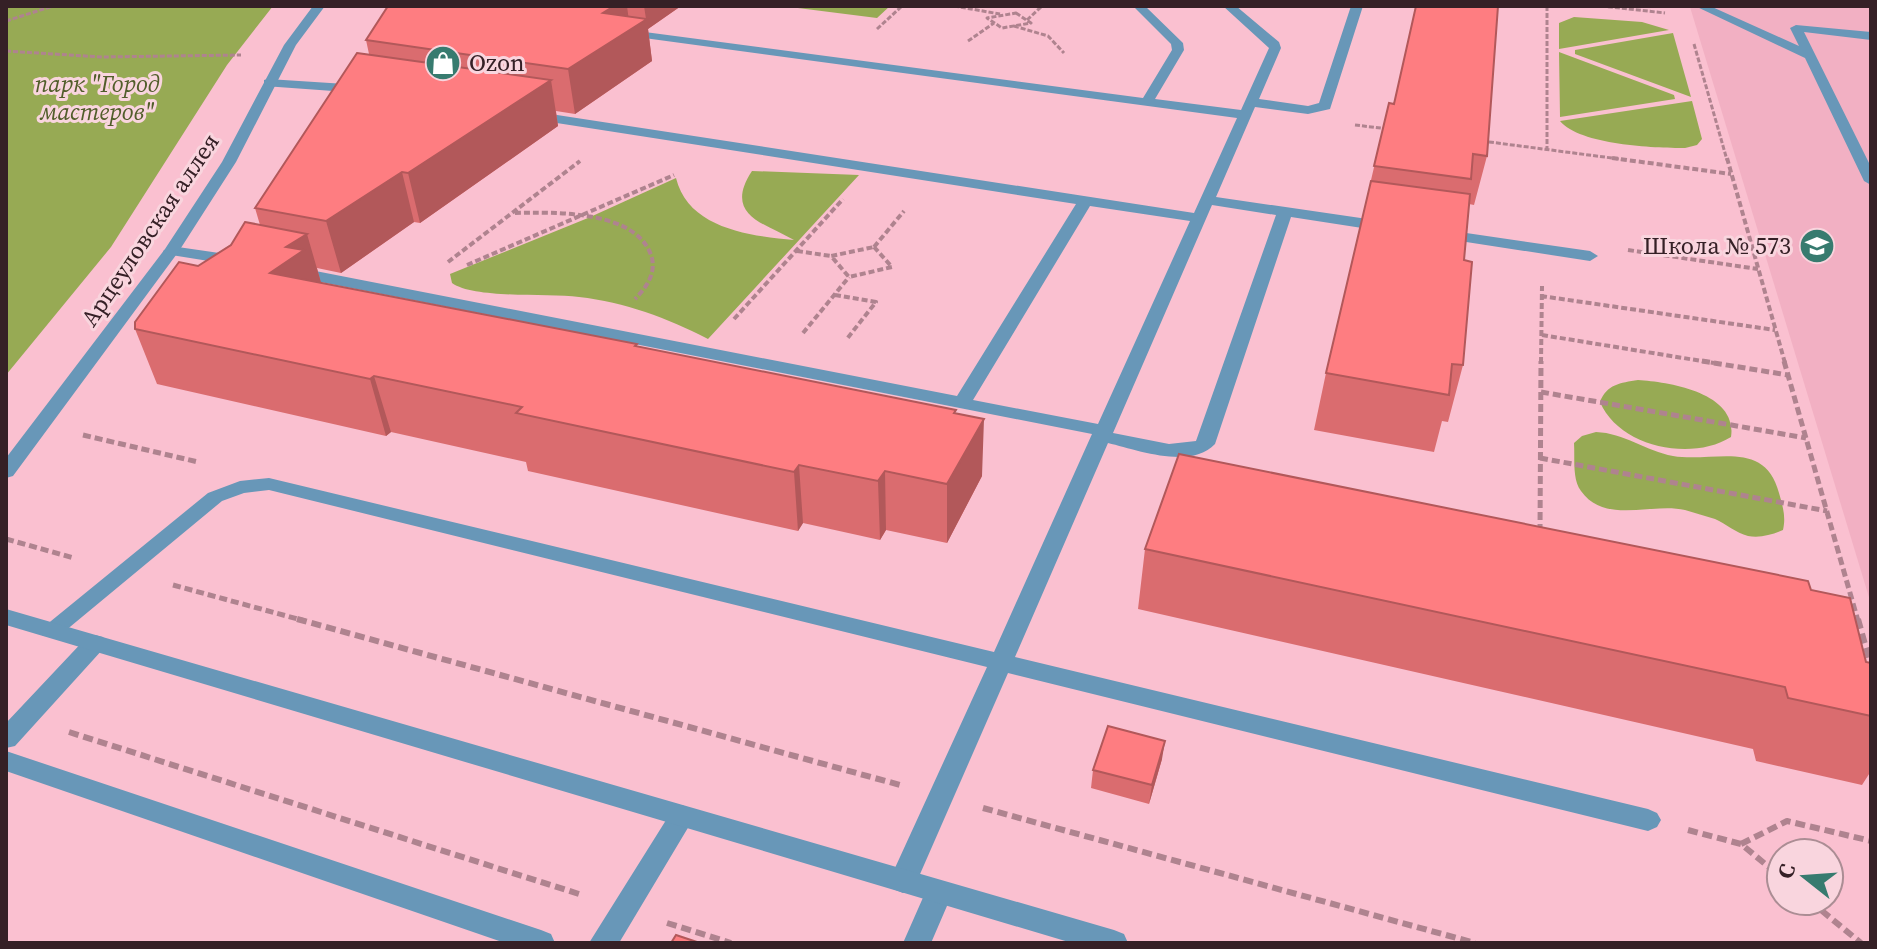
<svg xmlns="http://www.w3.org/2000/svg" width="1877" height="949" font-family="'Source Serif 4',serif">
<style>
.built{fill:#f2b0c3}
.green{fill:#97aa54}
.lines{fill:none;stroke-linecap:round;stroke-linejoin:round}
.path-far3{stroke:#af838f;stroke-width:3;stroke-dasharray:5 2;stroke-linecap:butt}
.path-far2{stroke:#af838f;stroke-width:4;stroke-dasharray:6 3;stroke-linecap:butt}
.path-far1{stroke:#af838f;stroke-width:5;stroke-dasharray:8 4;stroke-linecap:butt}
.path{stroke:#af838f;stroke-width:6;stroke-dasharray:10 5;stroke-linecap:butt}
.service{fill:#6897b8;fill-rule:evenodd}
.minor{fill:#6897b8;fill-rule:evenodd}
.wall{fill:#da6c6f}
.shaded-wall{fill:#b2585a}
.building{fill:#fe7d81;stroke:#b2585a;stroke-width:2}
.labels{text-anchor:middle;stroke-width:6;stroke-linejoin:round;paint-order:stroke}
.far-poi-label{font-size:24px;fill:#352026;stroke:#f9d5de;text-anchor:start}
.far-park-label{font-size:24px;font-style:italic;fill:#515d2a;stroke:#f9d5de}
.far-street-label{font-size:24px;fill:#352026;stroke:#f9d5de}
</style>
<rect width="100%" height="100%" fill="#fac0d0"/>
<path class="built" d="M1706 6H1871V604L1690 7Z"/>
<path class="green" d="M6 6H273L227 65 111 247 6 375Z
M782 6H890L877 18Z
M1574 17 1642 22 1669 30 1559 49V23Z
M1673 33 1691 97 1575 54V50Z
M1559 52 1674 95 1675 99 1560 117Z
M1692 101 1702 139 1697 145 1685 148C1654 148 1580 145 1560 121Z
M752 171 859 175 708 339C667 318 625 302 579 297 548 293 474 299 452 283L450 274 588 218 676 178C688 228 749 236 794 240 764 223 723 215 752 171Z
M1638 380C1670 382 1738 393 1731 437 1691 462 1619 447 1600 402 1607 384 1620 383 1638 380Z
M1596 432C1624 433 1646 451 1673 456 1713 463 1765 438 1779 493 1783 507 1786 517 1783 530 1772 535 1760 538 1748 536 1736 533 1726 524 1715 519 1705 516 1695 513 1685 510 1652 502 1605 525 1581 491 1572 479 1575 458 1574 443L1582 436Z"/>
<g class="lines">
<path class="path-far3" d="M954 6 1000 14
M1547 6V150
M1601 6 1665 13
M1016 13 1031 23 1002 28 987 18Z
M1027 20 1042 6
M6 21 53 6
M1014 26 1048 36 1064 53
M877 29 902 6
M968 41 994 23
M1694 44 1727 160
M6 51 101 57 241 55
M1355 125 1389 129
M1482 141 1627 160"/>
<path class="path-far2" d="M1612 158 1731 174
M1727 158 1785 363
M515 213C554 212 635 210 651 255 657 272 647 287 635 299
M874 247 904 211
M874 247 892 267 849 277 831 256Z
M1628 250 1758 269
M797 251 831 256
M448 262 580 161
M467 265 674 175
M835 295 876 302 846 340
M1541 296 1775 330
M734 319 843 199
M803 333 849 277
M1542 335 1714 363
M1541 363 1542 286"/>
<path class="path-far1" d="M1702 361 1788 375
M1784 361 1858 621
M1541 392 1806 438
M83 435 198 462
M1540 458 1827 511
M1540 532 1541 361
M6 539 74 558
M173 585 305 621"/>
<path class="path" d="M297 619 900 785
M1858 619 1871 666
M69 732 582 895
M983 808 1475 943
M1688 830 1741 844 1781 877
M1741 844 1787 821 1871 841
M1810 901 1861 943
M667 923 731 943"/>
<path class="service" d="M1133 6H1145L1183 43 1184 50 1155 99 1241 110 1269 48 1223 6H1236L1279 42 1281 48 1259 99 1308 106 1319 103 1351 6H1363L1330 109 1308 114 1255 107 1216 197 1388 222 1396 227 1388 232 1291 217 1215 444C1191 470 1137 450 1108 443L1015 657 1648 809 1657 813 1661 820 1657 827 1648 831 1008 673 917 881 913 889 903 893 893 889 889 881 987 667 269 490 244 493 222 501 59 636H43L40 630 208 493 240 481 269 478 994 652 1092 434 295 277 287 272 295 267 957 396 1076 204 531 119 524 115 531 111 1194 213 1237 118 622 35 616 32 622 29 1143 98 1172 50 1171 44ZM1212 205 1276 215 1196 441 1169 444 1113 433ZM1090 206 1190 221 1098 424 973 400Z
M1695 6H1710L1799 46 1790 28 1796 25 1871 32V40L1804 32 1871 167V185L1864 181 1805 58Z
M268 79 361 85 367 89 361 93 264 86V80Z
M1439 229 1590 251 1598 256 1590 261 1434 237V231Z
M171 246 240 256 248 261 240 266 165 254 163 251Z
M95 635 103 637 107 643 103 649 15 746 6 748V723L87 637Z
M6 751 541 930 551 934 555 943H505L6 771Z
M682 805 691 809 695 816 619 943H589L673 809Z
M939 880 949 884 953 892 931 943H903L929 884Z"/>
<path class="minor" d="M313 6H325L296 45 236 162 179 251 13 476 6 478V458L165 249 222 162 284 45Z
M6 609 1114 930 1124 934 1128 943H1072L6 625Z"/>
</g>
<path class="wall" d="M388 6H681L648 29 652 61 575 114 556 111 558 126 420 223 414 222 341 273 317 268 321 283 637 346 956 413 982 476 947 543 886 530 880 540 803 523 798 531 528 471 526 462 391 432 386 436 157 384 135 329 198 266 260 225 255 208 369 54 366 40Z
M1389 103 1487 156 1474 205 1469 204 1464 260 1463 365 1448 422 1442 421 1434 452 1314 430 1326 373Z
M1145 549 1811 590 1866 662 1871 663V771L1862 785 1756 761 1753 749 1138 609Z
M1162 759 1149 804 1091 788 1093 770Z"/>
<path class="shaded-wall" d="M614 6H627L630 29 646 19 644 6H681L648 29 652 61 575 114 568 69 603 13Z
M551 80 558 126 420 223 408 173Z
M402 172 414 222 341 273 326 221Z
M307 234 322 286 270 273 286 247Z
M374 376 391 432 386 436 370 379Z
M984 419 982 476 947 543V484Z
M799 465 803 523 798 531 794 472Z
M885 471 886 530 880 540 878 481Z
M1165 741 1162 759 1149 804 1152 785Z"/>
<path class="building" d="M388 6H614L603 13 647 19 568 69 366 40Z
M1416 6H1498L1487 156 1473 154 1471 179 1374 166 1389 103 1394 104Z
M357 53 551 80 408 173 402 172 326 221 255 208Z
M1371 181 1470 194 1464 260 1472 262 1463 365 1452 364 1449 395 1326 373Z
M245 222 307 234 286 247 304 250 270 273 637 344 635 346 956 410 954 413 984 419 947 484 885 471 878 481 799 465 794 472 516 413 522 407 374 376 370 379 135 329V322L179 262 198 266 231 245Z
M1179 454 1808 581 1811 590 1850 598 1866 662 1871 663V716L1788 698 1785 687 1145 549Z
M1108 726 1165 741 1152 785 1093 770Z
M676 935 700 943H671Z"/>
<defs>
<symbol id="shop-disc" viewBox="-11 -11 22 22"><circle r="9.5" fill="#377b6f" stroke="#f9d5de"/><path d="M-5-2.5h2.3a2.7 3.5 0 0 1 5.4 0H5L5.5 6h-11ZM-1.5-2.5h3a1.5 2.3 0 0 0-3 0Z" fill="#fff"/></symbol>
<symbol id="school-disc" viewBox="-11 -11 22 22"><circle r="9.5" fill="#377b6f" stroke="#f9d5de"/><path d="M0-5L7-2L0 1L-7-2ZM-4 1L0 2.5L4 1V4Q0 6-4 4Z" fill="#fff"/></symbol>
</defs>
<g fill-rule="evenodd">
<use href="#shop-disc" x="423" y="43" width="40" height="40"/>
<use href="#school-disc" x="1797" y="226" width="40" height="40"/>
</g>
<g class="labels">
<g class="far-poi-label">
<text x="469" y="71">Ozon</text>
<text x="1791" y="254" text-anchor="end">Школа № 573</text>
</g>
<g class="far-park-label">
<text x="97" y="92">парк "Город<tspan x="97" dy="28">мастеров"</tspan></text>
</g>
<g class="far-street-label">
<text transform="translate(150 230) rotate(-56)" y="8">Арцеуловская аллея</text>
</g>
</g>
<rect width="1877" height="949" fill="none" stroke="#352026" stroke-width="16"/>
<g transform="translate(1805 877) rotate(287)"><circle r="38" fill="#f9d5de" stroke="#ab8d94" stroke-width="2"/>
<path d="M0-6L14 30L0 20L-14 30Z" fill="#377b6f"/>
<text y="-12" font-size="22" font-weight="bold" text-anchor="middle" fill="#352026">С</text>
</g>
</svg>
